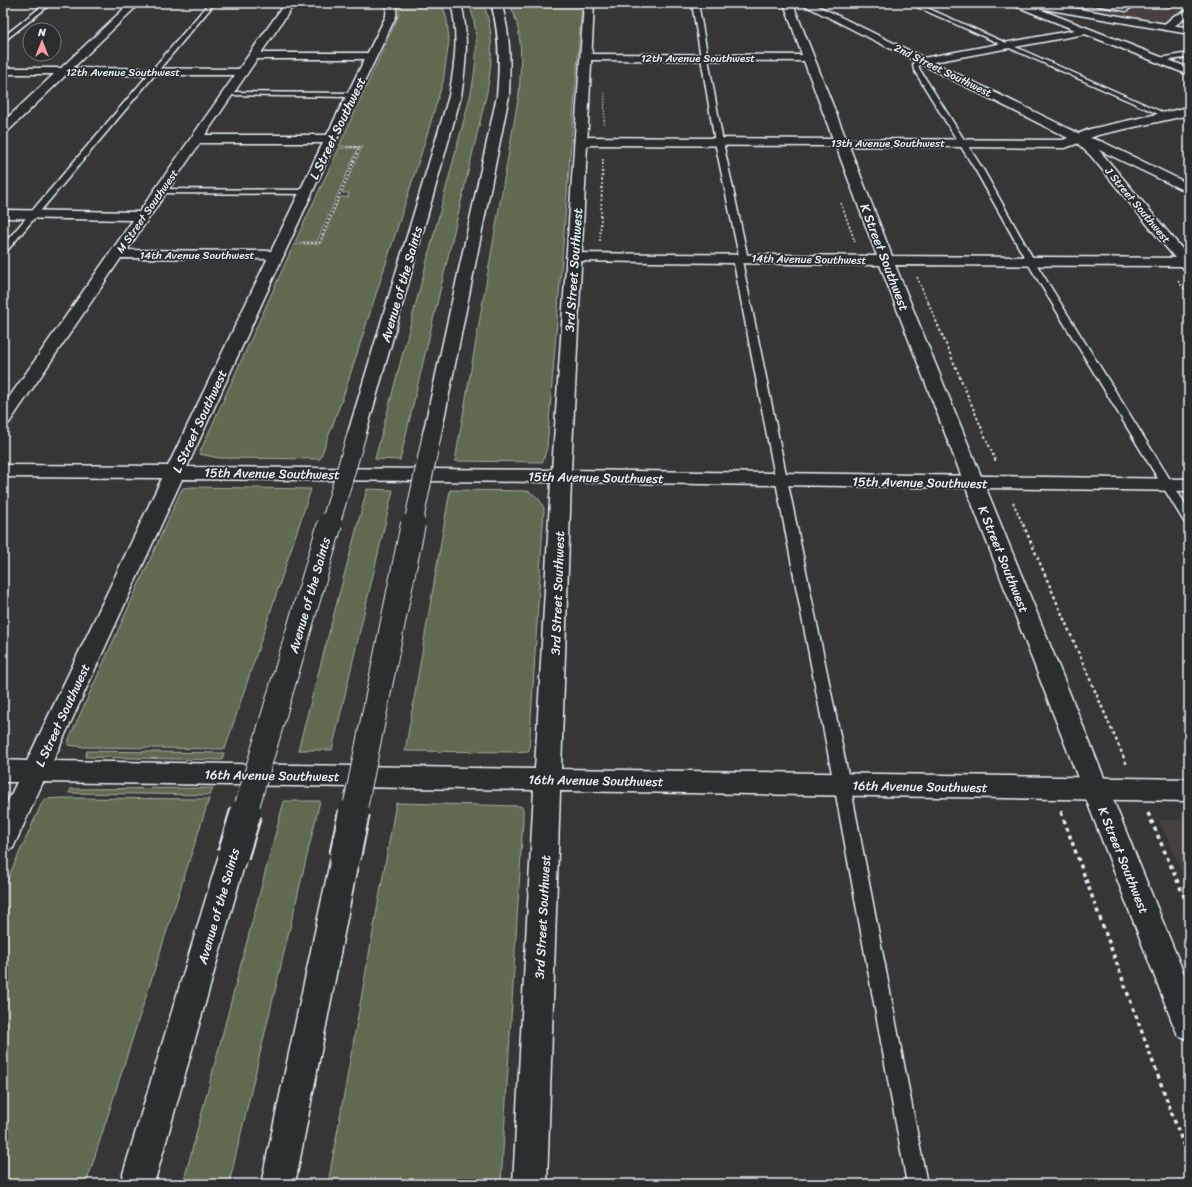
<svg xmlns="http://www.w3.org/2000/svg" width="1192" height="1187" font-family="Sriracha,sans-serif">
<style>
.built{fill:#474140}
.green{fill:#616b51;stroke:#a4aea4}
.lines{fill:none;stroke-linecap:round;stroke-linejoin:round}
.lane-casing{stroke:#e8f1f8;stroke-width:3}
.street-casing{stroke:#e8f1f8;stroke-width:3}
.secondary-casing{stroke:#e8f1f8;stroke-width:3}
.highway-casing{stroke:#e8f1f8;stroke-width:3}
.path-far4{stroke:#e8f1f8;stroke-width:1;stroke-dasharray:1.5 1.5;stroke-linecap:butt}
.path-far3{stroke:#e8f1f8;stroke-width:1.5;stroke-dasharray:2 2;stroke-linecap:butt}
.path-far2{stroke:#e8f1f8;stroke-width:2;stroke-dasharray:2.5 2.5;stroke-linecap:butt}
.path-far1{stroke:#e8f1f8;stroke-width:2.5;stroke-dasharray:3 3;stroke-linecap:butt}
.path{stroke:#e8f1f8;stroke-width:3.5;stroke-dasharray:4 4;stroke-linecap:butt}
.lane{fill:#2a2d2e;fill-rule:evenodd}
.street{fill:#2a2d2e;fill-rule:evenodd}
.secondary{fill:#2a2d2e;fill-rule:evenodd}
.highway{fill:#2a2d2e;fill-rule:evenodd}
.highway-bridge-far2-casing{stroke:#e8f1f8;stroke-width:20;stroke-linecap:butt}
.highway-bridge-far1-casing{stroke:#e8f1f8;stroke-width:26;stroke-linecap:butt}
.highway-bridge-casing{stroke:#e8f1f8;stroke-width:34;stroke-linecap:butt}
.highway-bridge-far2{stroke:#2a2d2e;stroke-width:18}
.highway-bridge-far1{stroke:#2a2d2e;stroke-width:24}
.highway-bridge{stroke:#2a2d2e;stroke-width:30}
.labels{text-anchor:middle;stroke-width:3.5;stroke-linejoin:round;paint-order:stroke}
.far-street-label{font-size:11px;fill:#e8f1f8;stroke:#2a2d2e}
.street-label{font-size:13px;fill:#e8f1f8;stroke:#2a2d2e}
</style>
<rect width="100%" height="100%" fill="#373636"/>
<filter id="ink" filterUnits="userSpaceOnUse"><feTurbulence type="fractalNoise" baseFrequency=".025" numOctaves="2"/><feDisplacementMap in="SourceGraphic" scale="8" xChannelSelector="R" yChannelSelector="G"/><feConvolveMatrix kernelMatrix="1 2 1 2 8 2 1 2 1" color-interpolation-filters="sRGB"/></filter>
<g filter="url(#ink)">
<path class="built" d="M1027 3H1189V13L1166 27Z
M1159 820H1189V887Z"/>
<path class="green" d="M400 3H442L447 20 449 41 443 82 421 154 344 394 320 459 219 458 199 454 294 244H320L340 197H348L349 193H342L362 147 339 146 399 15Z
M469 3H483C495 32 492 62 487 92L400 460 375 459 471 93C477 59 480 36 469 3Z
M509 3H582V4L547 447 543 462 455 461 519 94C521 64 524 31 509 3Z
M339 148H358L317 242H295Z
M192 487 311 489 225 749 84 747 68 745 69 739 180 493 183 488Z
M367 489 393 490 332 750H298Z
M450 490 528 491C537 496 541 500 544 509L529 751 513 752 405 751Z
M87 751 224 753 222 760 85 757Z
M213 788 210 795 69 793 71 789Z
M62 798 209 799 86 1184H3V889L41 805 45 799Z
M284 801H320L229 1184H183Z
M396 803 520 806 523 808V820L501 1184H328Z"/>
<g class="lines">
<defs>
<path id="lane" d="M46 3H52L3 42V37Z
M209 3H215L6 252 3 253V245Z
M692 3H698L723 142 748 259 747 261H742L850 784 927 1184H907L834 784 733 258 734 256H739L715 142Z
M908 3H916L1171 116 1165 117Z
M1059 3H1066L1058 9H1054V7Z
M1085 3H1099L1125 7 1127 6 1120 3H1131L1135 5 1126 11Z
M1156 3H1187C1180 7 1163 7 1156 3Z
M1189 53V57L1159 62 1156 60 1159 58Z
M923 59 926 61 918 65 920 70 984 171 1035 262 1189 510V524L1185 523 1183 520 1027 262 976 171 914 70 913 63Z
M227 92 352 93 355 95 352 97 225 95V93Z
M157 189 306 190 310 192 306 194 160 193H157Z"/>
<path id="street" d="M130 3H140L73 68 239 69 285 3H295L261 53H371L376 56 371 59H257L205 135H331L335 136 337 139 335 142 331 143H200L127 250 277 251 282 252 284 255 282 258 277 259 121 258 9 423 3 424V406L133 220 3 218V210L139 212 235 75H66L7 132 3 133V122L54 74H3V68H61Z
M784 3H794L793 4 846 139 1063 140 1090 129 1189 107V115L1098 135 1090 138 1103 142 1189 184V193L1095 148 1079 143 1065 148 849 146 892 256 1189 258V266L895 265 1189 986V1040L1178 1035 1173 1024 880 265 573 261 568 260 566 257 568 254 573 253 877 256 836 146 582 145 578 144 576 141 578 138 582 137 833 139 804 61 587 60 582 57 587 54 802 55Z
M1011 3H1024L1189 68V75L1085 34 923 64 918 61 923 58 1075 30 1013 5Z
M1189 10V16C1181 20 1174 28 1166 30L1161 27 1174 16Z"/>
<path id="secondary" d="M387 3H397L396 16 333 147 187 467 552 470 584 3H594L571 470 1189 479V491L571 482 561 769 1189 779V801L560 791 547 1184H513L534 790 43 782 13 848 3 852V811L17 782H3V760L27 761 162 478 3 477V465L168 466 321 147 386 16ZM182 479 551 482 535 769 53 761Z
M800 3H812L1084 136 1099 150 1189 257V271L1184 269 1091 156 1076 142Z
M1022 3H1044L1189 28V34L1027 6Z"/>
<path id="highway" d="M451 3H461C469 35 466 64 461 96L366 433 364 437 357 439 350 437 348 433 449 96C455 64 459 35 451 3Z
M491 3H501C511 34 510 64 509 96L441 434 439 438 432 440 425 438 423 434 497 96C500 64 500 34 491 3Z
M233 843 243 846 247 855 154 1184H120L219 855 223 846Z
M345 845 355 848 359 857 295 1184H261L331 857 335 848Z"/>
</defs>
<use href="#lane" class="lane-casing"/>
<use href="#street" class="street-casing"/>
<use href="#secondary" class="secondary-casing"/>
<use href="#highway" class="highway-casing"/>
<path class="path-far4" d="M604 124 605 93"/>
<path class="path-far3" d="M841 203 855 242
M600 241 603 158
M303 243H319L360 147H347
M917 277 928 303
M1178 281 1189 295"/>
<path class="path-far2" d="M928 302 996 462
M1013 502 1023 525"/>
<path class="path-far1" d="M1023 524 1127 765
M1061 811 1062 813"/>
<path class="path" d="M1061 812 1189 1160
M1148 813 1189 908"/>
<use href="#lane" class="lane"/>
<use href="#street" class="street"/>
<use href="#secondary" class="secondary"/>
<use href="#highway" class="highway"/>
<defs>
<path id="highway-bridge-far2" d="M330 525 357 433
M413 525 432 434"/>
<path id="highway-bridge-far1" d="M245 813 330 524
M354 813 413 524"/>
<path id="highway-bridge" d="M233 855 246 812
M345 857 354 812"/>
</defs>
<use href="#highway-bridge-far2" class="highway-bridge-far2-casing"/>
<use href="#highway-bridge-far1" class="highway-bridge-far1-casing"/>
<use href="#highway-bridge" class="highway-bridge-casing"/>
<use href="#highway-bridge-far2" class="highway-bridge-far2"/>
<use href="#highway-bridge-far1" class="highway-bridge-far1"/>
<use href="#highway-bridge" class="highway-bridge"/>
</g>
</g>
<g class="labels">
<g class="far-street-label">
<text x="698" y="62">12th Avenue Southwest</text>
<text transform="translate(943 70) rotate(26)" y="4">2nd Street Southwest</text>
<text x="123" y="76">12th Avenue Southwest</text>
<text x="888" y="147">13th Avenue Southwest</text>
<text transform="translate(1138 205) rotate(50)" y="4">J Street Southwest</text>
<text transform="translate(147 211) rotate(-55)" y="4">M Street Southwest</text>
<text x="197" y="259">14th Avenue Southwest</text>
<text transform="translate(809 259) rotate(1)" y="4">14th Avenue Southwest</text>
</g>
<g class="street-label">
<text transform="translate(337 128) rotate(-64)" y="5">L Street Southwest</text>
<text transform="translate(885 257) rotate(69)" y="5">K Street Southwest</text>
<text transform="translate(573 270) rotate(-86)" y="5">3rd Street Southwest</text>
<text transform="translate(401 284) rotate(-74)" y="5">Avenue of the Saints</text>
<text transform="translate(199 421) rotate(-65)" y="5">L Street Southwest</text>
<text transform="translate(272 473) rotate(1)" y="5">15th Avenue Southwest</text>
<text transform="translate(596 477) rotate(1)" y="5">15th Avenue Southwest</text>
<text transform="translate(920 482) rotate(1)" y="5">15th Avenue Southwest</text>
<text transform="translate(1004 559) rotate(68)" y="5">K Street Southwest</text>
<text transform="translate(557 593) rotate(-88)" y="5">3rd Street Southwest</text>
<text transform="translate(309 595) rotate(-74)" y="5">Avenue of the Saints</text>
<text transform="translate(62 715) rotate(-65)" y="5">L Street Southwest</text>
<text transform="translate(272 775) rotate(1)" y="5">16th Avenue Southwest</text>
<text transform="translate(596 780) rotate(1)" y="5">16th Avenue Southwest</text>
<text transform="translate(920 786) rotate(1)" y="5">16th Avenue Southwest</text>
<text transform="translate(1124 860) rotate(68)" y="5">K Street Southwest</text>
<text transform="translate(218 906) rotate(-74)" y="5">Avenue of the Saints</text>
<text transform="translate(542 917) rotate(-87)" y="5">3rd Street Southwest</text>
</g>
</g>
<rect width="1192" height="1187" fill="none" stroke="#2a2d2e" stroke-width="16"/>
<rect x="8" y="8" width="1176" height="1171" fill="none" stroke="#e8f1f8" stroke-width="1.5" filter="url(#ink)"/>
<g transform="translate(42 42)"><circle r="19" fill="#2a2d2e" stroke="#767b7f"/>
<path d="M0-3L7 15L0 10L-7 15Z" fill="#ff9aa2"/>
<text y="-6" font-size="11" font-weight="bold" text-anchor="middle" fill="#e8f1f8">N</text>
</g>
</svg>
